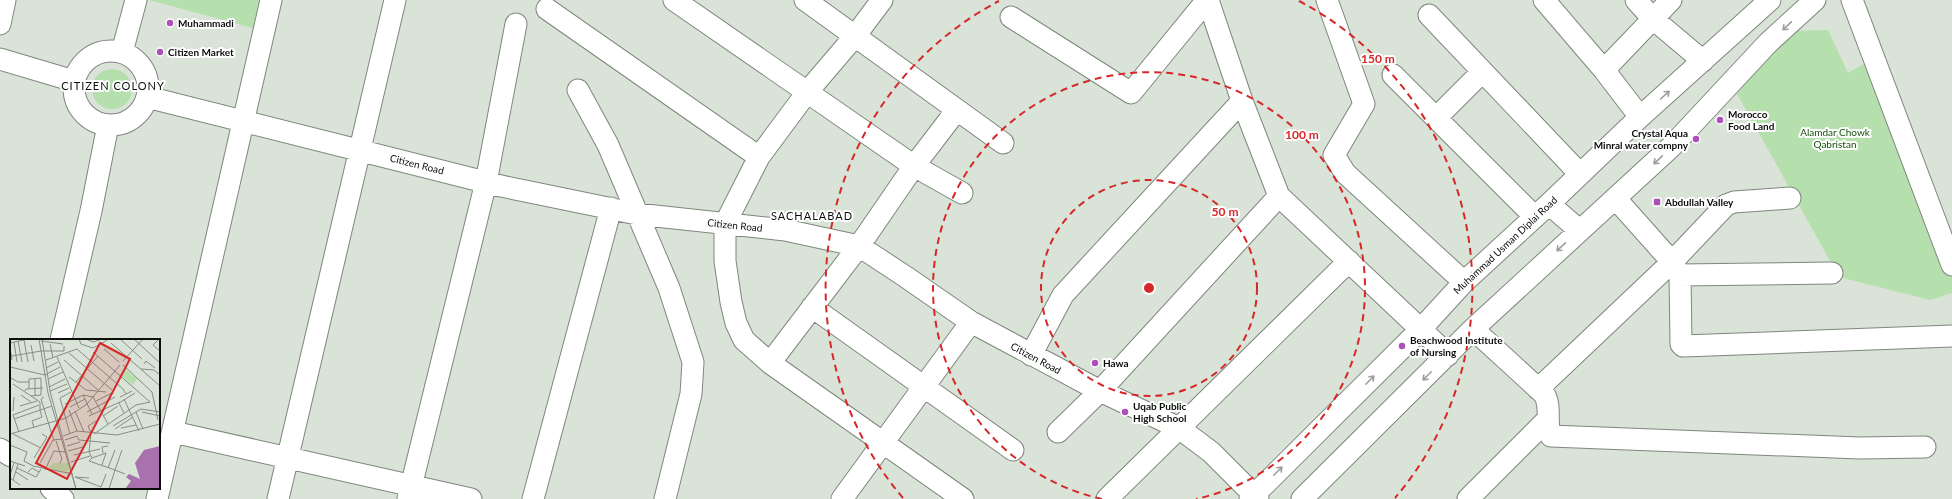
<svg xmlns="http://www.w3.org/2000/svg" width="1952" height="499" font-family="Lato,sans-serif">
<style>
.green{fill:#b5e0ad}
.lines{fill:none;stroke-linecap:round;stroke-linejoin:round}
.minor-casing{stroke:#7e877c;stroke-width:23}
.minor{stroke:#fff;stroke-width:21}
.oneway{stroke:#9d9f9d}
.ring{fill:none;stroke:#d62828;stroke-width:2;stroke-dasharray:7 5}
.poi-dot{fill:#ad4fb8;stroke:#fff;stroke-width:1.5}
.labels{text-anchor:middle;stroke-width:4;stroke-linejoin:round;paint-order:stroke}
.poi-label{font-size:10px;font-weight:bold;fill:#0b0e0b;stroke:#fff;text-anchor:start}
.park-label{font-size:10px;fill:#174e0c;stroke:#fff}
.street-label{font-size:10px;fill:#0b0e0b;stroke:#fff}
.neighbourhood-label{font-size:11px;letter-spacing:1px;fill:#0b0e0b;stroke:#fff}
.inset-road{fill:none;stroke:#878e85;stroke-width:1}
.view{fill:#d62828;fill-opacity:0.15;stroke:#d62828;stroke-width:2}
.inset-edge{fill:none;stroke:#0b0e0b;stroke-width:2}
.centre{fill:#d62828;stroke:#fff;stroke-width:2}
.ring-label{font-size:12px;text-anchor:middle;font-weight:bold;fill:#d62828;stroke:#fff;stroke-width:4;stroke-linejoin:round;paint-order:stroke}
</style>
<rect width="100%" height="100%" fill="#d9e3d7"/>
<path class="green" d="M149 0H259L253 28Z
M1828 30 1848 73 1874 58 1952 265V293L1930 300 1839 277 1731 83 1782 31Z
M92 89a20 20 0 1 1 40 0a20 20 0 1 1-40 0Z"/>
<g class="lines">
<defs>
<path id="minor" d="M674 0 914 166 962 193
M805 0 1003 143
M882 0 855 36 808 91 759 157 725 224V261L731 302 736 323 744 340 770 363 859 246 914 166 956 111
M1208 0 1242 101 1279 196 1448 355
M1327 0 1364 104 1334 155 1345 173 1464 282
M1544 0 1604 70
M1636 0 1652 18 1703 61
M1852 0 1952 265
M547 9 759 157
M1429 15 1580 174
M1011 17 1131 93 1207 0
M0 24 5 0
M74 88a37 37 0 1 1 74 0a37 37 0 1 1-74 0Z
M122 52 136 0
M0 59 74 81
M1393 75 1535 217
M578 90 608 145 669 288 693 362 691 394 665 499
M147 97 501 186 637 214 785 230 859 246 906 277 971 322 1100 391 1179 428 1211 452 1258 499
M1640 117 1604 70 1671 0
M1436 118 1482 72
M1616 199 1672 262 1680 275 1681 344 1683 346 1952 336
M1549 204 1579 230
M1680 275 1832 273
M812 307 1013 450
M1473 329 1544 394C1552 406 1545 423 1551 436L1860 448 1925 447
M61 340 91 211 108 125
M1031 355 1063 295 1242 101
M770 363 963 499
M1538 389 1672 262 1726 205 1734 202 1790 198
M173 432 471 499
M1058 432 1100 391 1279 196
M0 449 11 456
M51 488 63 499
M157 499 271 0
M278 499 395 0
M408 499 486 182 516 24
M533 499 611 208
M842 499 971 322
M1107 499 1349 261
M1250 499 1421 329 1464 282 1549 204 1640 117 1770 0
M1302 499 1473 329 1671 147 1768 43 1815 0
M1468 499 1548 419"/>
</defs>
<use href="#minor" class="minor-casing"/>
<use href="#minor" class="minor"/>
</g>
<defs><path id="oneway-shaft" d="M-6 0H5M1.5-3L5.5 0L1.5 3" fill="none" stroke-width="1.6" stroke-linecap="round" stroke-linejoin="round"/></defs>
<g class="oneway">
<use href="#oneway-shaft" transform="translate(1787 26) rotate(137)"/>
<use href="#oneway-shaft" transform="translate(1665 95) rotate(-42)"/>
<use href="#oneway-shaft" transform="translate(1658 160) rotate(137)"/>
<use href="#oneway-shaft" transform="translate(1561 247) rotate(137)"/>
<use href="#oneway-shaft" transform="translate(1427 376) rotate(135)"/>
<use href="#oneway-shaft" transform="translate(1370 380) rotate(-45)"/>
<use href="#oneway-shaft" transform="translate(1278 471) rotate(-45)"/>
</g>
<g class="ring">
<circle cx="1149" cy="288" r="108"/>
<path d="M1102 499A216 216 0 1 1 1196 499"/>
<path d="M903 498A324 324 0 0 1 999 1M1299 1A324 324 0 0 1 1395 498"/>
</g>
<g class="poi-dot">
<circle cx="170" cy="23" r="4"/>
<circle cx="160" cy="52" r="4"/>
<circle cx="1720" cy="120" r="4"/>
<circle cx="1696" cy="139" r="4"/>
<rect x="1653" y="198" width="8" height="8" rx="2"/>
<circle cx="1402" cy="346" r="4"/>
<circle cx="1095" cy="363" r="4"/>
<circle cx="1125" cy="412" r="4"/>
</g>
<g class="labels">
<g class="poi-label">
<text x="178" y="27">Muhammadi</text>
<text x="168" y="56">Citizen Market</text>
<text x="1728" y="118">Morocco<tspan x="1728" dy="12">Food Land</tspan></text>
<text x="1688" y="137" text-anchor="end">Crystal Aqua<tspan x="1688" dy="12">Minral water compny</tspan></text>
<text x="1665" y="206">Abdullah Valley</text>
<text x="1410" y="344">Beachwood Institute<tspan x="1410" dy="12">of Nursing</tspan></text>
<text x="1103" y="367">Hawa</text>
<text x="1133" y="410">Uqab Public<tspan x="1133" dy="12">High School</tspan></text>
</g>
<g class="park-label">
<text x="1835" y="136">Alamdar Chowk<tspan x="1835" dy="12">Qabristan</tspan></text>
</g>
<g class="street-label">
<text transform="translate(417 164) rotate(14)" y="4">Citizen Road</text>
<text transform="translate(735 225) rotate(6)" y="4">Citizen Road</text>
<text transform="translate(1505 245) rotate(-43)" y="4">Muhammad Usman Diplai Road</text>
<text transform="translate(1036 358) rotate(28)" y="4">Citizen Road</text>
</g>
<g class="neighbourhood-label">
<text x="113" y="90">CITIZEN COLONY</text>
<text x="812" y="220">SACHALABAD</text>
</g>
</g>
<g transform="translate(10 339)">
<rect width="150" height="150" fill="#d9e3d7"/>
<path d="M115 30 127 40 123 46 110 35ZM43 124H59L60 129 56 133 39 129Z" fill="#b5e0ad"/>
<path d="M150 107V150H115L121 142 116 138 119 135 130 140 125 124 134 111Z" fill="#a972af"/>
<path class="inset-road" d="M29 0 38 54 66 150M32 0 40 52 66 150M69 0 71 5 83 9 99 0M76 0 83 3 92 0M110 0 132 20M124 0 150 24M149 0 143 6 150 12M14 1 18 23M8 2 12 23M31 2 53 5M4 3 7 23M0 4 18 0M101 4 149 46M40 5 43 19M21 6 24 22M0 8 2 21M94 10 109 23M83 13 140 63M59 14 102 51M2 17 31 12H54V7M47 18 69 69M36 21 67 10 113 50 116 55M54 21 88 51M113 22 133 0M134 25 136 22 145 29M113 26 142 53 148 81M0 28 35 36 50 28M36 29 48 23M131 30 144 31 149 35M59 38 76 51 96 53M1 39 8 43H19M25 40V56M38 40 53 33M66 43 88 17M3 45 30 63V71M39 48 55 40M19 50V40L31 39V56L21 57M15 52 16 50 33 49M40 52 57 45M48 54 59 49M11 56 21 63M34 58 31 60 44 102M110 58 122 52M114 60 129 92M86 62 102 54M55 65 73 56M10 67 27 62M60 68 75 60M59 71 67 92M3 72 4 58M65 72 74 93M77 73 105 58M126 73 131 70 150 73M132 73 150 77M114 74 109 64 125 54M82 75 73 56 83 58 98 85M79 77 110 63M93 77 108 67M4 80 42 67M86 82 78 87 81 94 79 113 82 119 79 122 105 131 112 111M103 87 126 73 133 90M24 89 22 82 32 78 30 71M111 89 126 86M105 90 123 78M9 93 3 76 29 66M0 95 56 79 77 65 110 26M3 95 31 109M60 95 50 59 61 53M84 95 126 66 140 63M53 97 67 92 107 96 150 85M55 101 67 97 69 101 100 104M46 102 52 120 50 124M0 106 17 113 14 122 23 127 63 135M57 107 70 103M58 112 73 108M93 114 92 108 98 107M64 116 90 110M24 119 37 98 32 95M82 119 96 114 92 126M0 122 15 127M61 123 80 117M30 124 43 101 52 100M7 129 26 138 31 130M98 129 105 111M35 131 44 112 55 113M6 133 18 141M18 133 22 129 29 133M0 136 4 124M0 139 10 146M79 139 65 138 91 148 96 135M3 141 8 125M99 150 105 131 115 135"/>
<path class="view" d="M90 4 120 20 57 140 26 124Z"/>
<rect width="150" height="150" class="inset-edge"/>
</g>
<circle cx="1149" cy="288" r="6" class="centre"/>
<g class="ring-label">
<text x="1378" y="63">150 m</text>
<text x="1302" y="139">100 m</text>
<text x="1225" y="216">50 m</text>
</g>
</svg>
